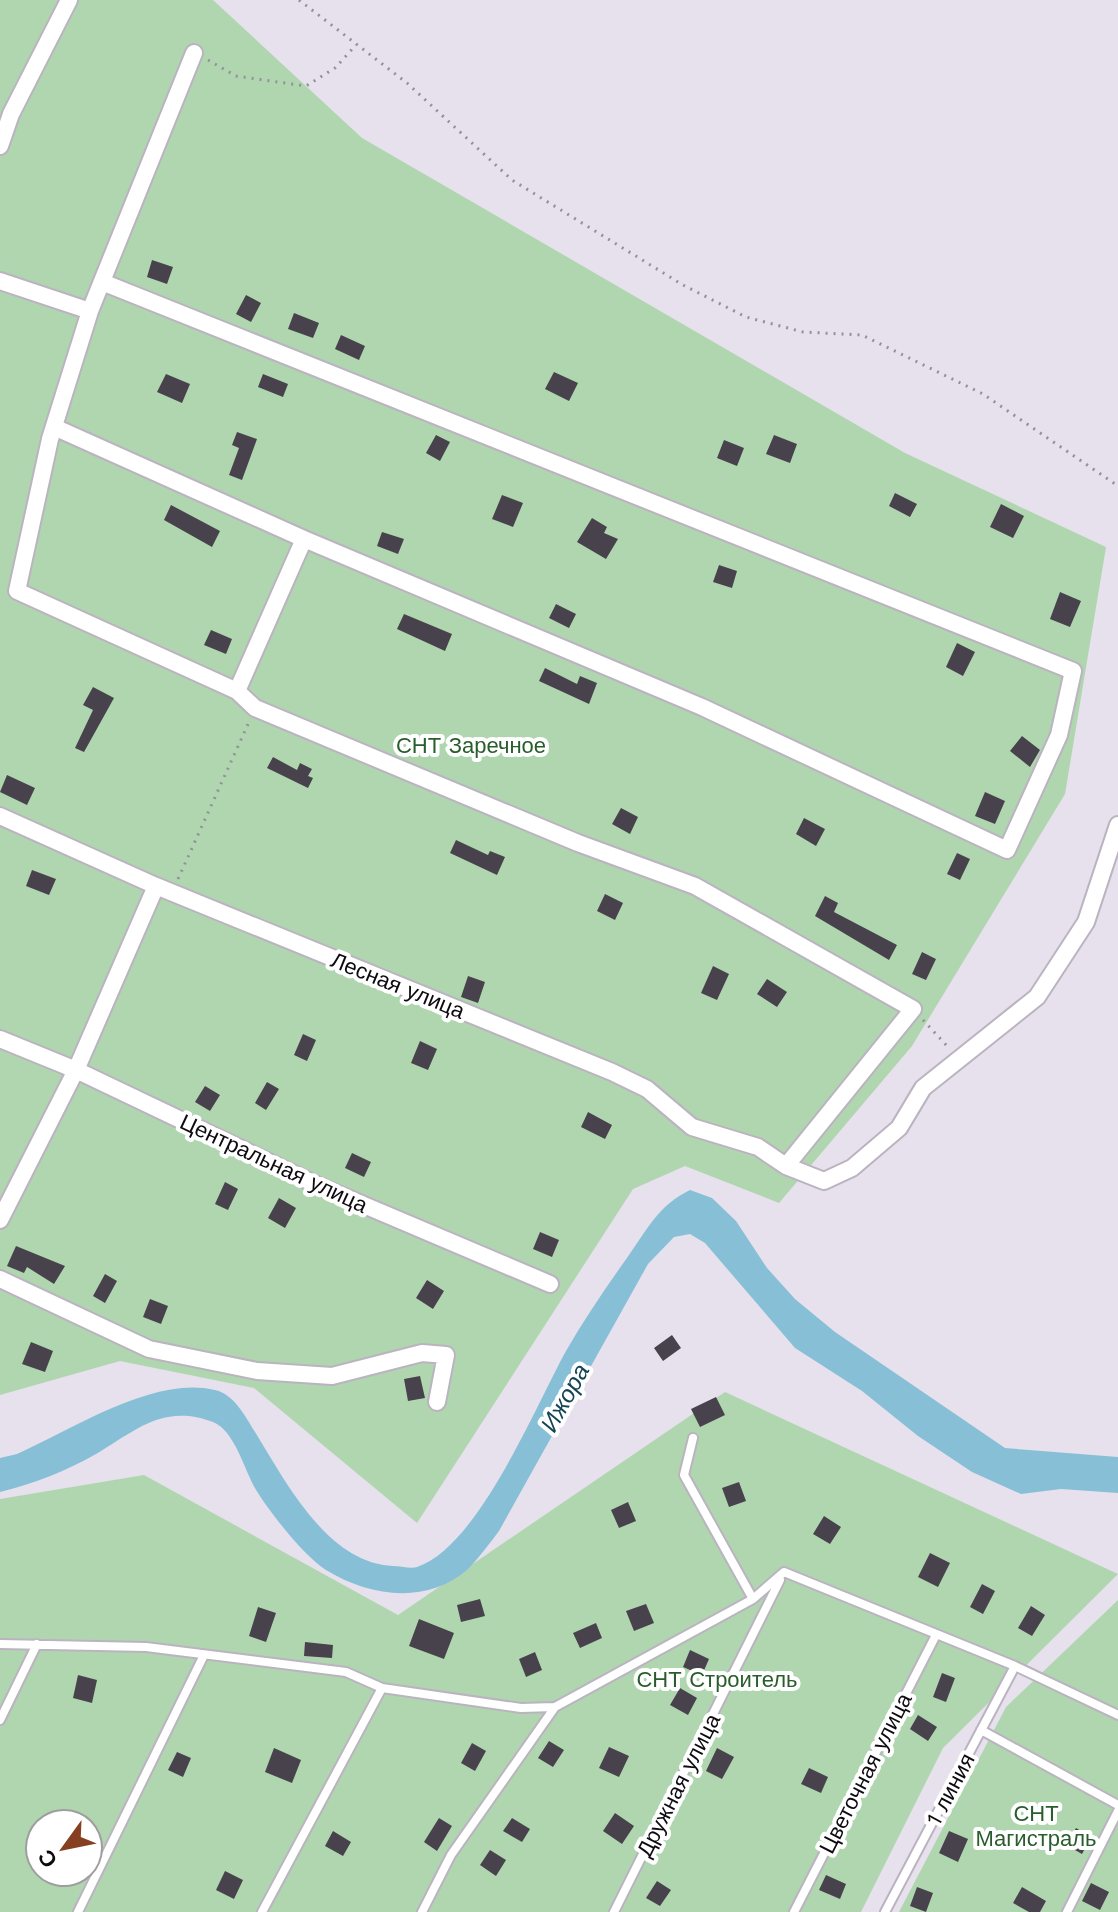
<svg xmlns="http://www.w3.org/2000/svg" width="1118" height="1912" font-family="'Work Sans',sans-serif">
<style>
.green{fill:#b0d6b0;fill-rule:evenodd}
.water{fill:#87c0d6}
.building{fill:#48424d}
.lines{fill:none;stroke-linecap:round;stroke-linejoin:round}
.service-casing{stroke:#bbb3c0;stroke-width:12}
.minor-casing{stroke:#bbb3c0;stroke-width:20}
.path{stroke:#95909a;stroke-width:3;stroke-dasharray:2 6;stroke-linecap:butt}
.service{stroke:#fff;stroke-width:8}
.minor{stroke:#fff;stroke-width:16}
.labels{text-anchor:middle;stroke-width:8;stroke-linejoin:round;paint-order:stroke}
.park-label{font-size:22px;fill:#295d2c;stroke:#fff}
.street-label{font-size:22px;fill:#0e0b10;stroke:#fff}
.water-label{font-size:24px;font-style:italic;fill:#144555;stroke:#fff}
</style>
<rect width="100%" height="100%" fill="#e7e0ed"/>
<path class="green" d="M0 0H213L362 138 905 453 1106 547 1065 794 912 1046 779 1203 685 1166 633 1189 417 1523 254 1388 120 1361 0 1395Z
M725 1392 1118 1574 943 1748 861 1912H0V1499L144 1475 398 1615ZM40 1824H88V1872H40Z
M1118 1600V1912H899L1006 1707Z"/>
<path class="water" d="M690 1190 712 1198 736 1221 767 1268 795 1299 835 1332 1005 1448 1118 1457V1493L1061 1489 1021 1494 972 1472 918 1436 862 1391 795 1348 705 1243 690 1234 674 1237 648 1264 499 1531C489 1544 479 1558 468 1569 427 1605 370 1597 326 1570 305 1557 272 1515 258 1493 245 1474 236 1431 213 1422 163 1403 135 1431 96 1454 66 1471 33 1484 0 1492V1458L17 1454C71 1430 154 1375 215 1390 235 1395 245 1416 255 1432 286 1482 327 1563 393 1566 400 1566 411 1569 417 1567 478 1547 535 1407 566 1351 585 1318 607 1286 629 1255 648 1228 659 1205 690 1190Z"/>
<path class="building" d="M152 260 173 267 167 284 147 277Z
M246 295 261 303 251 322 236 314Z
M294 313 319 323 313 338 288 329Z
M341 335 365 346 359 360 335 349Z
M554 372 578 383 569 401 545 389Z
M166 374 190 384 182 403 157 392Z
M263 374 288 384 283 397 258 387Z
M237 432 257 439 242 480 229 475 239 448 232 445Z
M436 435 450 442 440 461 426 453Z
M774 435 797 444 790 463 766 454Z
M724 440 744 448 737 466 717 458Z
M895 493 917 504 910 517 889 506Z
M502 495 523 503 513 527 492 519Z
M1001 504 1024 516 1013 538 990 527Z
M171 505 220 531 212 547 164 520Z
M592 518 607 527 604 533 618 539 606 559 577 542Z
M382 532 404 539 398 554 377 546Z
M719 565 737 571 732 588 713 582Z
M1060 592 1081 601 1070 627 1050 619Z
M556 604 576 614 569 628 549 618Z
M404 614 452 634 445 651 397 629Z
M211 630 232 639 226 654 204 645Z
M957 643 975 652 963 676 946 667Z
M545 668 577 684 580 676 597 683 589 704 539 681Z
M93 687 114 698 84 752 75 748 93 710 83 705Z
M1022 736 1040 750 1030 767 1010 751Z
M273 757 297 770 300 763 312 769 308 776 313 778 308 788 267 768Z
M7 775 35 788 27 805 0 792Z
M985 792 1005 801 995 824 975 816Z
M621 808 638 817 630 834 612 824Z
M804 818 825 829 816 846 796 834Z
M456 840 488 855 490 851 505 857 497 875 450 853Z
M957 853 970 859 960 880 947 874Z
M32 870 56 879 49 895 26 886Z
M605 894 623 903 615 920 597 911Z
M825 896 838 903 834 912 897 945 889 960 815 916Z
M922 952 936 959 926 980 912 974Z
M713 966 729 974 717 1000 701 993Z
M468 976 485 982 478 1003 461 997Z
M767 979 787 992 777 1007 757 994Z
M303 1034 316 1040 307 1061 294 1055Z
M420 1041 437 1049 428 1070 411 1063Z
M267 1082 279 1089 266 1110 255 1103Z
M205 1086 220 1095 210 1111 195 1102Z
M588 1112 612 1125 605 1139 581 1127Z
M352 1153 371 1162 364 1177 345 1168Z
M225 1182 238 1189 228 1210 215 1204Z
M279 1198 296 1208 285 1228 268 1218Z
M540 1232 559 1240 552 1257 533 1249Z
M16 1246 65 1266 54 1284 27 1267 24 1273 7 1266Z
M105 1274 117 1281 105 1303 93 1296Z
M427 1280 444 1291 433 1309 416 1298Z
M150 1299 168 1306 161 1324 143 1317Z
M672 1335 681 1348 663 1361 654 1348Z
M31 1342 53 1351 45 1372 22 1364Z
M420 1376 425 1398 408 1401 404 1379Z
M716 1397 725 1415 700 1427 691 1409Z
M739 1482 746 1501 729 1507 722 1488Z
M628 1502 636 1521 619 1528 611 1510Z
M824 1516 841 1527 830 1544 813 1534Z
M930 1553 950 1563 938 1587 918 1577Z
M982 1584 995 1591 983 1614 970 1607Z
M480 1599 485 1616 461 1622 457 1605Z
M646 1604 654 1623 634 1631 626 1611Z
M1031 1606 1045 1615 1032 1636 1018 1628Z
M258 1607 276 1613 266 1642 249 1636Z
M419 1619 454 1633 444 1659 409 1646Z
M596 1623 602 1638 580 1648 573 1633Z
M305 1642 333 1645 332 1658 304 1656Z
M690 1650 709 1659 702 1675 683 1667Z
M535 1652 542 1670 526 1677 519 1659Z
M942 1673 955 1678 946 1702 933 1697Z
M78 1675 97 1680 92 1703 73 1698Z
M680 1688 697 1698 688 1715 670 1705Z
M918 1715 937 1727 928 1741 910 1729Z
M549 1741 564 1750 553 1767 538 1758Z
M472 1743 486 1751 475 1771 461 1763Z
M609 1747 629 1756 619 1777 599 1768Z
M274 1748 301 1760 292 1783 265 1772Z
M717 1748 734 1757 722 1779 706 1771Z
M177 1752 191 1758 183 1777 168 1770Z
M809 1768 828 1777 821 1793 801 1784Z
M615 1813 634 1826 622 1844 603 1831Z
M439 1818 452 1826 437 1851 424 1842Z
M512 1818 530 1829 522 1842 503 1831Z
M1076 1828 1091 1837 1082 1854 1066 1845Z
M333 1831 351 1842 343 1856 325 1846Z
M949 1831 968 1839 958 1862 939 1853Z
M490 1850 506 1860 496 1876 480 1865Z
M225 1871 243 1880 234 1899 216 1890Z
M826 1875 846 1884 840 1899 819 1890Z
M657 1881 671 1890 660 1906 646 1898Z
M1091 1883 1109 1892 1100 1910 1082 1901Z
M917 1887 933 1893 926 1912 910 1906Z
M1022 1887 1046 1901 1040 1912H1029L1013 1903Z"/>
<g class="lines">
<defs>
<path id="service" d="M693 1438 684 1475 753 1599
M0 1644 146 1647 346 1672 382 1688 521 1708 555 1707 753 1599 784 1572 1015 1666 1118 1715
M0 1720 37 1644
M981 1730 1118 1805
M78 1912 204 1655
M262 1912 382 1688
M422 1912 451 1855 555 1707
M614 1912 780 1580
M794 1912 936 1635
M885 1912 1015 1666
M1067 1912 1118 1811"/>
<path id="minor" d="M0 146 11 114 69 0
M0 281 90 311 194 53
M102 282 1073 671 1059 735 1007 850 702 707 304 539 237 691
M90 311 50 439 17 591 237 691 255 708 578 843 695 886 913 1009 786 1166
M54 427 304 539
M0 816 156 886 612 1072 647 1089 692 1127 758 1147 786 1166 824 1181 852 1168 899 1128 923 1088 1037 997 1086 922 1118 825
M0 1039 76 1070 319 1186 550 1284
M0 1220 76 1070 156 886
M0 1279 149 1349 257 1371 332 1376 422 1353 446 1355 437 1402"/>
</defs>
<use href="#service" class="service-casing"/>
<use href="#minor" class="minor-casing"/>
<path class="path" d="M299 0 407 83 512 180 683 285 746 317 803 332 862 335 983 394 1118 486
M208 60 236 76 306 86 335 68 356 45
M178 879 249 722
M923 1020 948 1047"/>
<use href="#service" class="service"/>
<use href="#minor" class="minor"/>
</g>
<g class="labels">
<g class="park-label">
<text x="471" y="753">СНТ Заречное</text>
<text x="717" y="1687">СНТ Строитель</text>
<text x="1036" y="1821">СНТ<tspan x="1036" dy="25">Магистраль</tspan></text>
</g>
<g class="street-label">
<text transform="translate(398 985) rotate(22)" y="8">Лесная улица</text>
<text transform="translate(274 1163) rotate(25)" y="8">Центральная улица</text>
<text transform="translate(865 1773) rotate(-63)" y="8">Цветочная улица</text>
<text transform="translate(678 1785) rotate(-63)" y="8">Дружная улица</text>
<text transform="translate(950 1789) rotate(-62)" y="8">1 линия</text>
</g>
<g class="water-label">
<text transform="translate(565 1398) rotate(-61)" y="8">Ижора</text>
</g>
</g>
<g transform="translate(64 1848) rotate(237)"><circle r="38" fill="#ffffff" stroke="#9f9d9f" stroke-width="2"/>
<path d="M0-6L14 30L0 20L-14 30Z" fill="#873f21"/>
<text y="-12" font-size="22" font-weight="bold" text-anchor="middle" fill="#0e0b10">С</text>
</g>
</svg>
